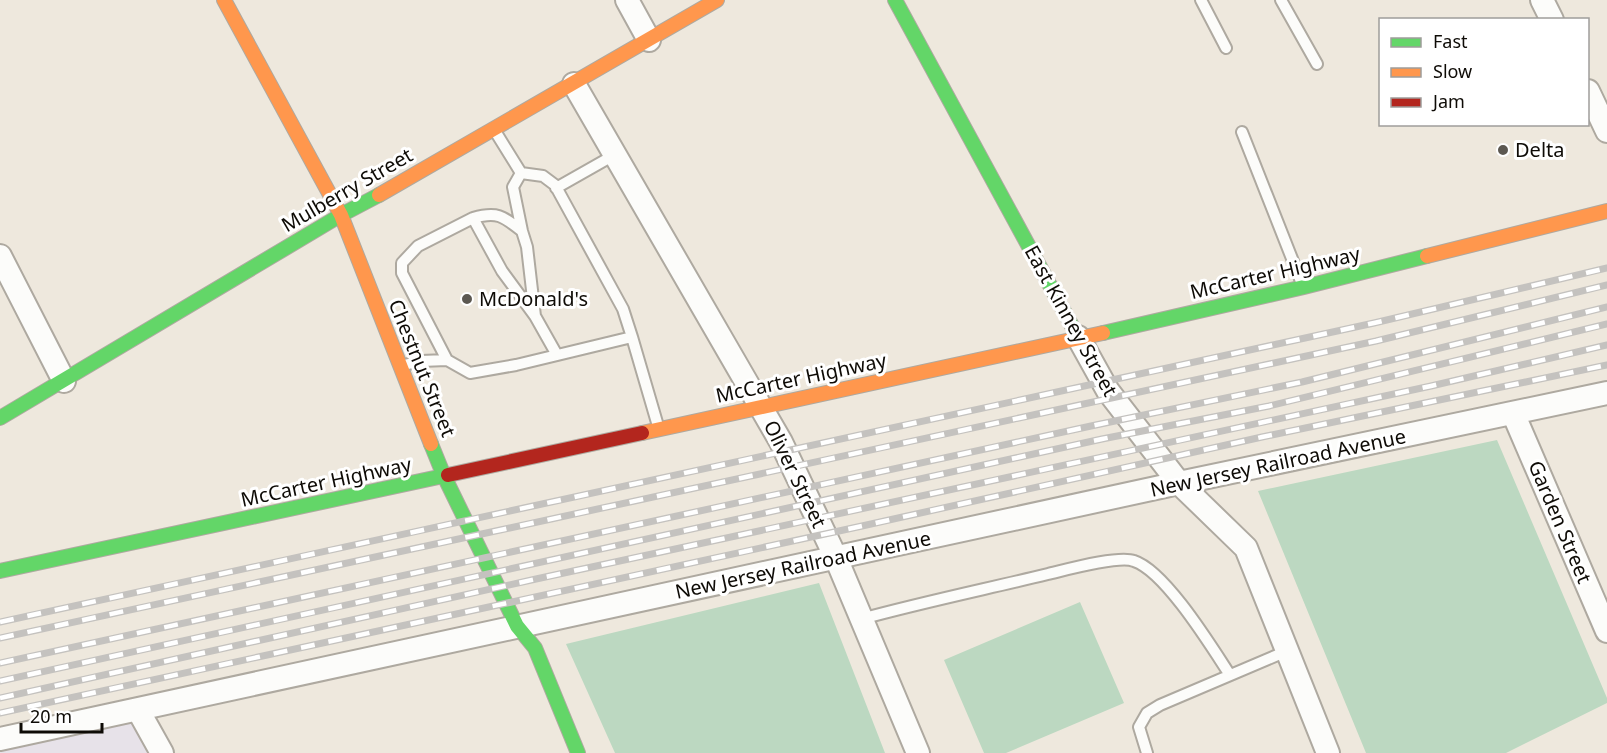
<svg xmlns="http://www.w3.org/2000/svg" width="1607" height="753" font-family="'Noto Sans',sans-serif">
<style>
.industrial{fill:#e7e2e9}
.green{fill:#bcd8c1}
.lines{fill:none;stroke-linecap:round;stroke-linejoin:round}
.lane-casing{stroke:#aea9a0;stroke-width:14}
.street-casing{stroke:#aea9a0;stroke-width:26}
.fast-casing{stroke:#aea9a0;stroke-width:16}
.slow-casing{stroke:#aea9a0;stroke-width:16}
.jam-casing{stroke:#aea9a0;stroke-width:16}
.lane{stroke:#fcfcfa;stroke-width:10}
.street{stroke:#fcfcfa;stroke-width:22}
.fast{stroke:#63d668;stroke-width:14}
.slow{stroke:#ff974d;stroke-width:14}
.jam{stroke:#b3261e;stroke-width:14}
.rail-casing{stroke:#c4c2bf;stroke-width:7}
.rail{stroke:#fff;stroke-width:4.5;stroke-dasharray:14;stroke-linecap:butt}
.poi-dot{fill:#5c5851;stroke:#fff;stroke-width:2}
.labels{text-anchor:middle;stroke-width:6;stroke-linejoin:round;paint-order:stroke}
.poi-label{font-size:20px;fill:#0e0b06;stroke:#fff;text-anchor:start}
.street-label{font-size:20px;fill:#0e0b06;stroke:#fff}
</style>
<rect width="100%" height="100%" fill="#eee8dd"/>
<path class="industrial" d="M153 716 172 753H0V747Z"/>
<path class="green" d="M1497 440 1607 698V703L1506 753H1366L1258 491Z
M819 583 885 753H615L566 644Z
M1080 602 1124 703 1006 753H984L944 660Z"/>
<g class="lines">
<defs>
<path id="lane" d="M1201 0 1226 48
M1281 0 1317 64
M1242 132 1302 284
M521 173 513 187 522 231 527 247 535 316 557 355
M556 188 616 154
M473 218C497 211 503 216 522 231
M632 337 658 426
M447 360 402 273V263L418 246 473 218 502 271 535 316
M404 365 421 361 447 360 470 373 516 365 632 337 623 309 555 185 543 176 521 173 495 131
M861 619C923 602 986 589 1048 574 1065 570 1119 555 1134 561 1165 571 1211 646 1230 675
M1147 753 1139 727 1147 713 1160 705 1287 651"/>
<path id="street" d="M627 0 649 40
M1542 0 1552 20
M574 84 781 442 836 558 918 753
M1588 91 1607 131
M0 256 64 381
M1078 337 1108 391 1179 483 1246 548 1328 753
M1513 413 1607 631
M138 710 162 753
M0 739 1179 483 1607 393"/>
<path id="fast" d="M895 0 1078 337
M1103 333 1304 287 1427 256
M0 418 341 215 379 195
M431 444 444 476 517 626 535 648 578 753
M0 571 448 475"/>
<path id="slow" d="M224 0 341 215 431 444
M379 195 717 0
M1427 256 1607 211
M642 433 1103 333"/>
<path id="jam" d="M448 475 642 433"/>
</defs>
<use href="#lane" class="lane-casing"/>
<use href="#street" class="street-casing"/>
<use href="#fast" class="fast-casing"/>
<use href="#slow" class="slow-casing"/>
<use href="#jam" class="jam-casing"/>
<use href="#lane" class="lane"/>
<use href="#street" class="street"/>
<use href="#fast" class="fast"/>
<use href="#slow" class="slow"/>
<use href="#jam" class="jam"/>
<defs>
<path id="rail" d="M0 622 1374 323 1607 268
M0 638 1376 341 1607 285
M0 663 1091 426 1302 382 1607 307
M0 681 1102 439 1269 406 1607 324
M0 698 536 579 1431 386 1607 345
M0 713 862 526 1262 437 1607 365"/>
</defs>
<use href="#rail" class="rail-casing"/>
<use href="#rail" class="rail"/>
</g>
<g class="poi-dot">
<circle cx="1503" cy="150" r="6"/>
<circle cx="467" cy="299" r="6"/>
</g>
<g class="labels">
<g class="poi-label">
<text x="1515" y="157">Delta</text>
<text x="479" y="306">McDonald's</text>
</g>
<g class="street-label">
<text transform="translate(347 190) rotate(-30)" y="7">Mulberry Street</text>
<text transform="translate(1275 273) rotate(-13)" y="7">McCarter Highway</text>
<text transform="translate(1071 321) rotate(61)" y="7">East Kinney Street</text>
<text transform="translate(422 368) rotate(68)" y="7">Chestnut Street</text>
<text transform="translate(801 378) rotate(-12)" y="7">McCarter Highway</text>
<text transform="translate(1278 463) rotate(-12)" y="7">New Jersey Railroad Avenue</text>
<text transform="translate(795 474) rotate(64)" y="7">Oliver Street</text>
<text transform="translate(326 482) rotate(-12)" y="7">McCarter Highway</text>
<text transform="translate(1560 522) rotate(67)" y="7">Garden Street</text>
<text transform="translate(803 565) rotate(-12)" y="7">New Jersey Railroad Avenue</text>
</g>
</g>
<rect x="1379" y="18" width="210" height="108" fill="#ffffff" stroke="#9f9d9b" stroke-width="1.5"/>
<rect x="1391" y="38" width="30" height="9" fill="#63d668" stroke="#9f9d9b" stroke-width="1.5"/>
<text x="1433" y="48" font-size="18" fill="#0e0b06">Fast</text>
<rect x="1391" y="68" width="30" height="9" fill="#ff974d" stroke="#9f9d9b" stroke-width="1.5"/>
<text x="1433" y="78" font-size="18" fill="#0e0b06">Slow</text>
<rect x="1391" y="98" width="30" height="9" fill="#b3261e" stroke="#9f9d9b" stroke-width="1.5"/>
<text x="1433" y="108" font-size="18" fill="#0e0b06">Jam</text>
<path d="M21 723v9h81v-9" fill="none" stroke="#0e0b06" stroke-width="3"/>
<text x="30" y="723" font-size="18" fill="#0e0b06" stroke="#ffffff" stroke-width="4.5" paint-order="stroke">20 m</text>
</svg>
